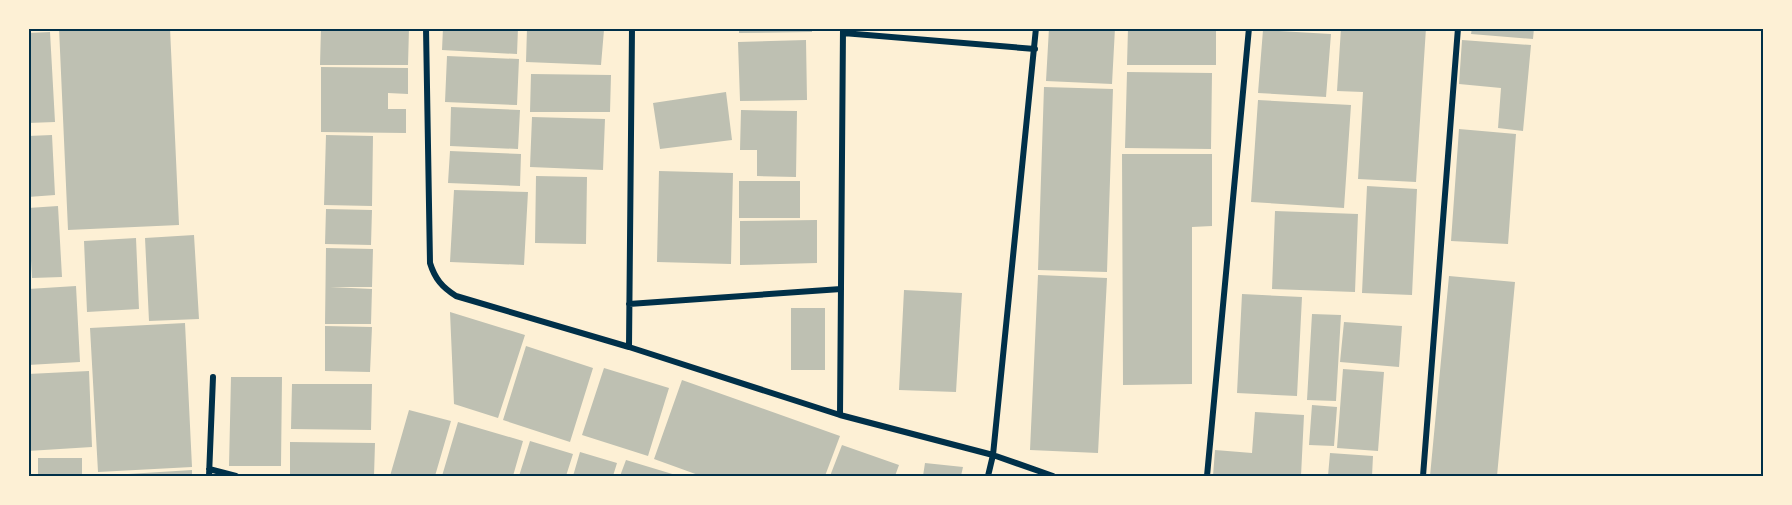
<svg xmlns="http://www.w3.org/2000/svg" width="1792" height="505" font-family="Signika,sans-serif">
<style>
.building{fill:#bec0b2}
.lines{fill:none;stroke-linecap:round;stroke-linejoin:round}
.minor{stroke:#003049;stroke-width:6}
.neatline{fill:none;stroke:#003049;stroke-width:2}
</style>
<rect width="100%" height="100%" fill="#fdf0d5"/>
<path class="building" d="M59 28H170L179 225 68 230Z
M321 28H409L408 65H320Z
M443 28H518L517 54 442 50Z
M527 28 604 30 601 65 526 62Z
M739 28H812V32L739 33Z
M1049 28H1115L1112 84 1046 81Z
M1128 28H1216V65H1127Z
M1341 28H1426L1416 182 1358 179 1363 92 1337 91Z
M1472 28H1534L1533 39 1471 34Z
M1263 30 1331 34 1326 97 1258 93Z
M50 32 55 122 28 123V33Z
M806 40 807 100 740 101 738 42Z
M1462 40 1531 45 1523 131 1498 128 1501 88 1459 84Z
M447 56 519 59 517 105 445 102Z
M321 67 408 68V94L388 93V109H406V133L321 132Z
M1127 72 1212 73 1211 149 1125 148Z
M531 74 611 75 610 112H530Z
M1044 87 1113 89 1107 272 1038 270Z
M726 92 732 140 660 149 653 103Z
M1258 100 1351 105 1344 208 1251 202Z
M451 107 520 110 518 149 450 146Z
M741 110 797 111 796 177 757 176V150H740Z
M532 117 605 119 603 170 530 167Z
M1459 129 1516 134 1508 244 1451 241Z
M52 135 55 195 28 197V136Z
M326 135 373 136 372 206 324 205Z
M450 151 521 154 520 186 448 183Z
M1122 154H1212V226L1192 227V384L1123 385Z
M659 171 733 173 731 264 657 262Z
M536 176 587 177 586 244 535 243Z
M739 181H800V218H739Z
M1367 186 1417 189 1412 295 1362 293Z
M454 190 528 192 524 265 450 262Z
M58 206 62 277 32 278 28 208Z
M326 209 372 210 371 245 325 244Z
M1275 211 1358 214 1355 292 1272 289Z
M817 220V263L740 265V221Z
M194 235 199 319 149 321 145 238Z
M136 238 139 309 87 312 84 241Z
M326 248 373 249 372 287H330L372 289 371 324H325Z
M1038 275 1107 278 1098 453 1030 450Z
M1449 276 1515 282 1497 476H1430Z
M76 286 80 362 28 365V289Z
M904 290 962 293 956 392 899 390Z
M1242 294 1302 297 1297 396 1237 393Z
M791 308H825V370H791Z
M450 312 525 335 498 418 454 404Z
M1312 314 1341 315 1336 401 1307 400Z
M1344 322 1402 326 1399 367 1340 362Z
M185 323 192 467 98 472 90 328Z
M325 326 372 327 370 372 325 371Z
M526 346 593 368 570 442 503 420Z
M604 368 669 388 648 456 582 435Z
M1343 369 1384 372 1378 451 1337 448Z
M89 371 92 447 28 451V374Z
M231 377H282L281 466H229Z
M682 380 840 436 825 476H701L654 459Z
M292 384H372L371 430 291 429Z
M1312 405 1337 407 1334 446 1309 445Z
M409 410 451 421 435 476H390Z
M1255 412 1304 415 1301 476H1213L1215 450 1252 453Z
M458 422 523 441 513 476H442Z
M530 441 573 454 566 476H519Z
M290 442 375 443 374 476H290Z
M842 445 899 465 895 476H830Z
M580 452 617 463 613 476H573Z
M1330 453 1373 456 1372 476H1328Z
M38 458H82V476H38Z
M626 460 679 476H620Z
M925 463 963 467 961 476H923Z
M192 470V476H113L112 475Z"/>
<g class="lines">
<path class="minor" d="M426 28 430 263C435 279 442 287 456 296L629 347 840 415 993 455 1053 476
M843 33 1035 49
M629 304 841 289
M629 347 632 28
M840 415 843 28
M209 469 236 476
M209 476 213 377
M988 476 993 455 1036 28
M1207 476 1249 28
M1423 476 1458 28"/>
</g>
<rect width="1792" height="505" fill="none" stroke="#fdf0d5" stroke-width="60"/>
<rect x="30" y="30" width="1732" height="445" class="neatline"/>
</svg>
